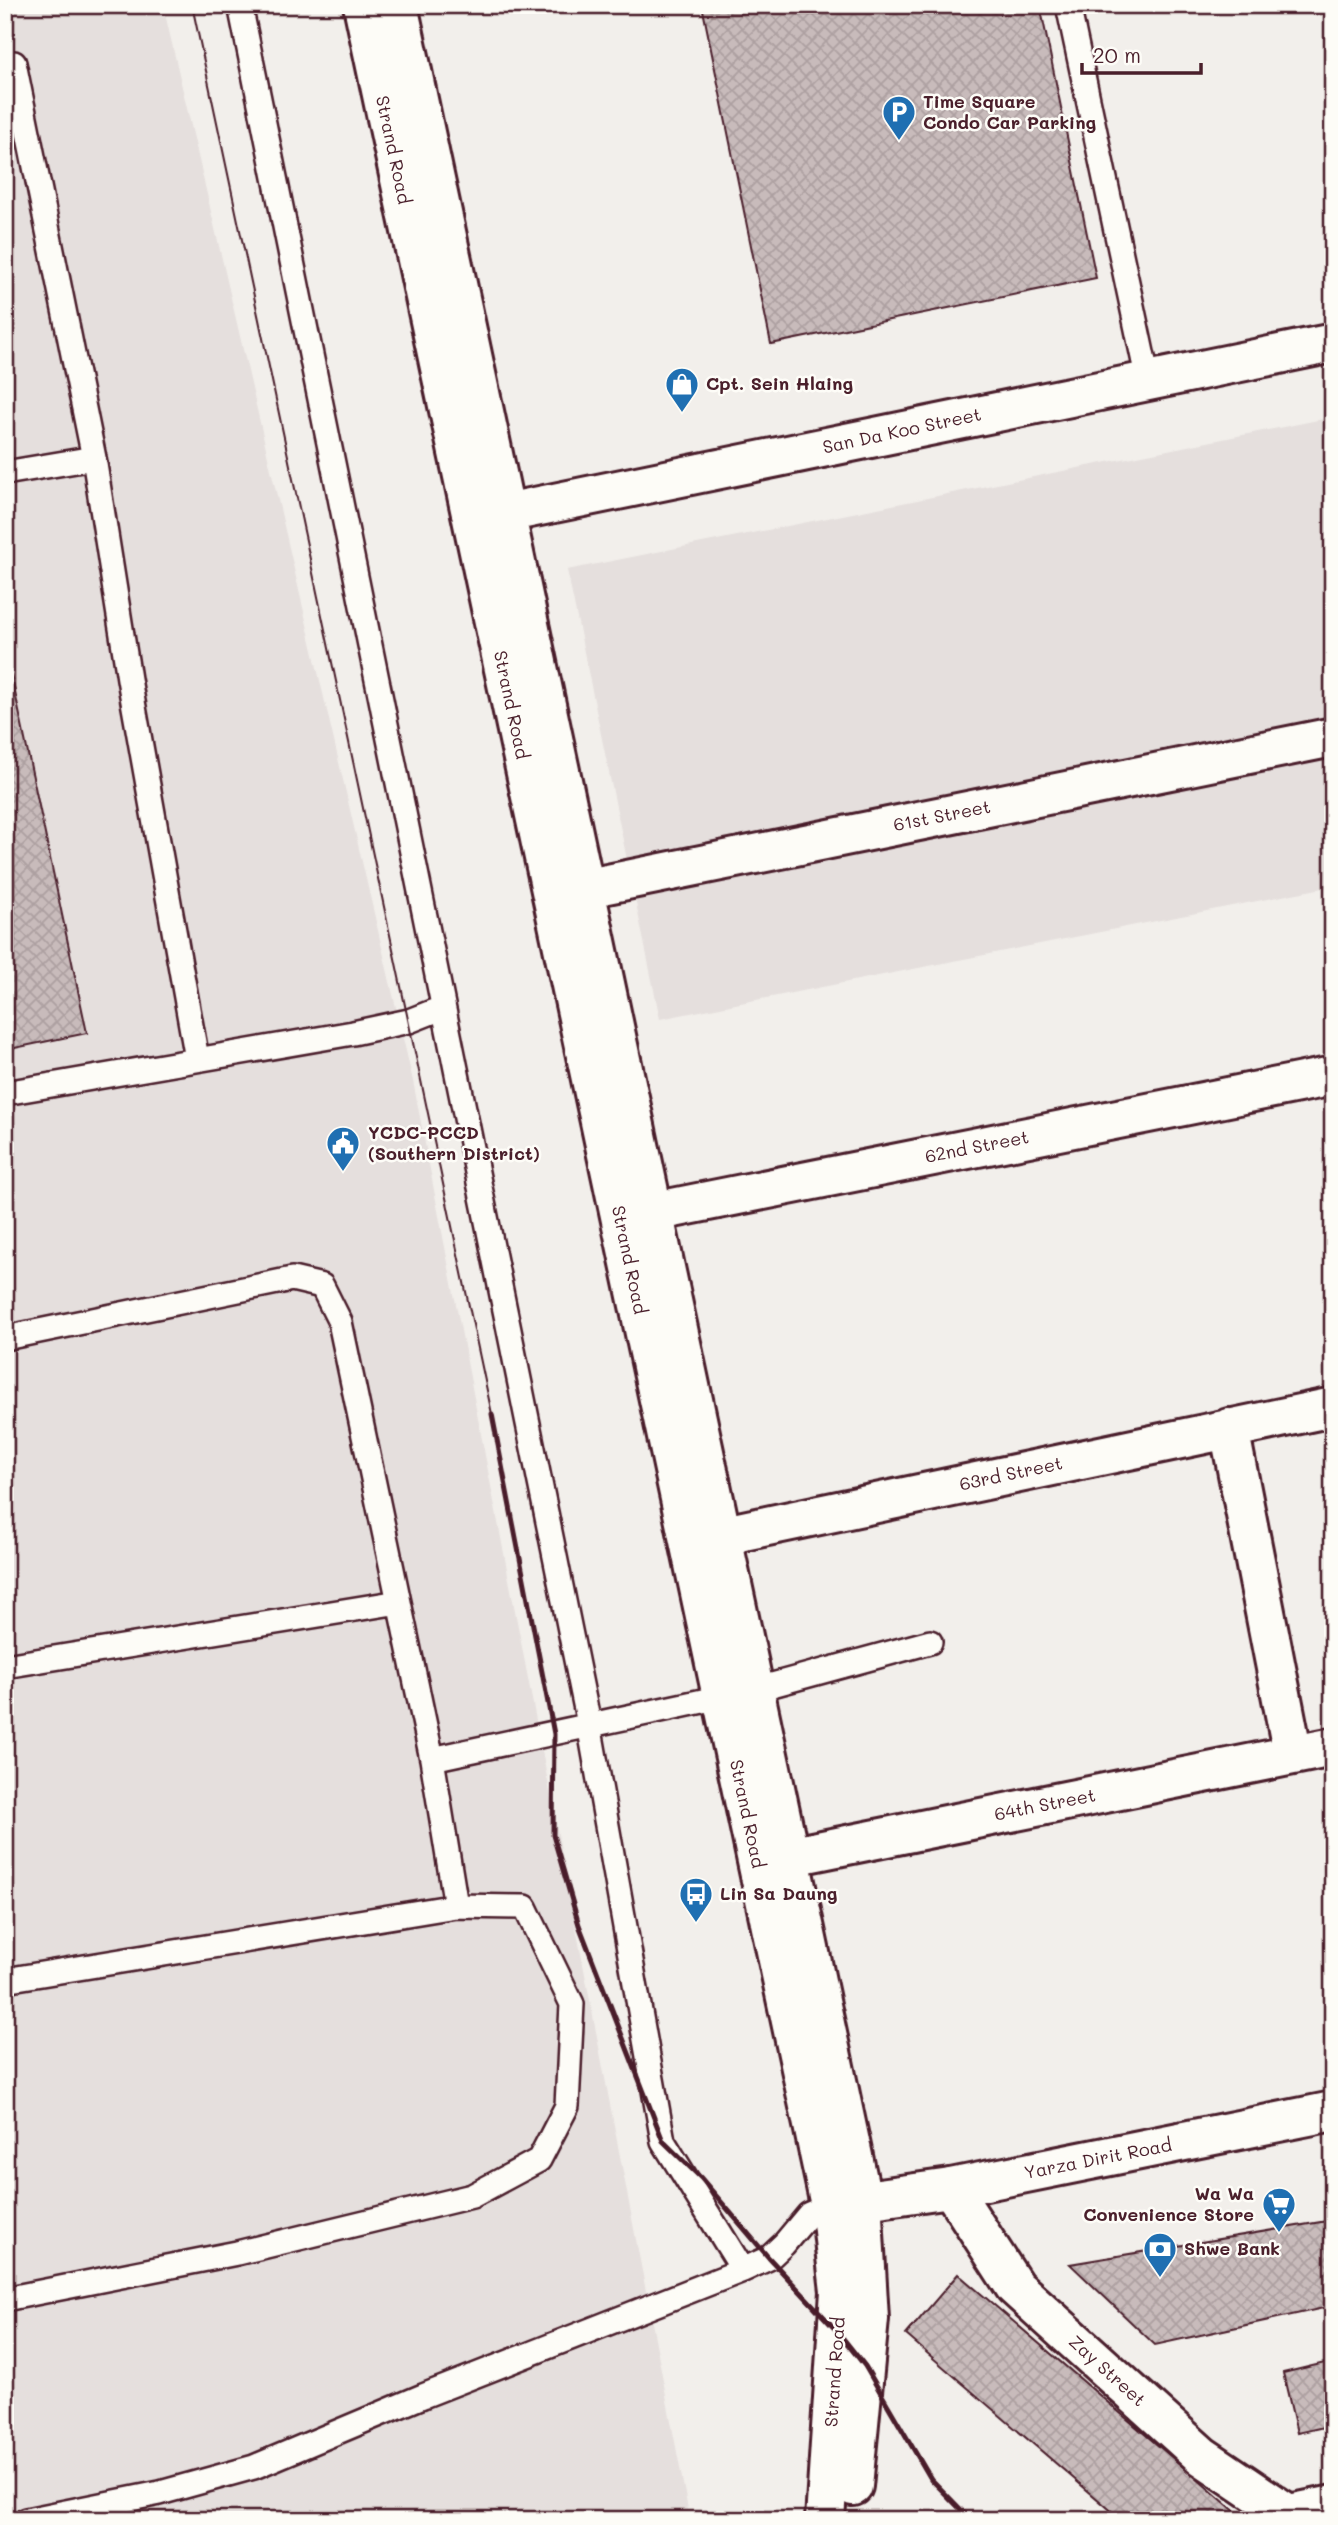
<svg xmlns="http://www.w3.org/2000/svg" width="1338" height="2525" font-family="Mali,sans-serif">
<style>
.built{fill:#e5dfdd}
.building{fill:url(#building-cross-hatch);stroke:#4a1f2b;stroke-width:2}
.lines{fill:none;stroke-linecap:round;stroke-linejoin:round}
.lane-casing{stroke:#4a1f2b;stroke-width:28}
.street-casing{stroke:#4a1f2b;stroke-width:44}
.secondary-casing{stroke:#4a1f2b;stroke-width:44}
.lane{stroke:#fdfcf7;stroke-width:23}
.street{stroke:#fdfcf7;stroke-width:38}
.secondary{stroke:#fdfcf7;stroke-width:38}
.tram{stroke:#4a1f2b;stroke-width:2}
.rail{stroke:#4a1f2b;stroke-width:5}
.labels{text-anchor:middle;stroke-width:5;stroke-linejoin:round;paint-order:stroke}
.poi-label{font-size:18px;font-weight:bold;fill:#4a1f2b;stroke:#fdfcf7;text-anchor:start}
.street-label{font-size:18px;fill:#4a1f2b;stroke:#fdfcf7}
</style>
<defs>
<pattern id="building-cross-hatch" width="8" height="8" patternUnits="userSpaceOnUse" patternTransform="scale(1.75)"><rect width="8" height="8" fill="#c8bbbb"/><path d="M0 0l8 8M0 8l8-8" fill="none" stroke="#ada0a1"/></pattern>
</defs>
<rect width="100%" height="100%" fill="#f2efeb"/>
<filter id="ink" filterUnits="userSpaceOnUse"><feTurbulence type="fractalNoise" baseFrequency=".0143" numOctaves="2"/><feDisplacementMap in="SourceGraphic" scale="14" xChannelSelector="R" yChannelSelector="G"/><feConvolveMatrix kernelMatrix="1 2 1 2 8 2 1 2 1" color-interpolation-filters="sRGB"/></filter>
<g filter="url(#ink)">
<path class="built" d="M5 5H163L413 1081 690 2520H5Z
M1333 417V886L660 1019 567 570Z"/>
<path class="building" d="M702 5H1040L1096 278 771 344Z
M5 645 87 1033 5 1050Z
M1333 2220V2306L1155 2345 1070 2264Z
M958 2274 1245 2520H1122L906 2335Z
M1333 2361V2425L1297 2433 1283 2373Z"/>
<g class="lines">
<defs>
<path id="lane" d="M240 5 589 1724 663 2141 743 2270
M1068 5 1148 381
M14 63 94 458 129 679 197 1059
M5 473 94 458
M5 1093 353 1033 409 1021 442 1008
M5 1338 292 1279 322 1286 340 1322 432 1759 456 1906 525 1907 572 2004 567 2106 539 2160 472 2196 237 2253 5 2299
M5 1666 399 1602
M432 1759 754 1690 930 1642
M5 1980 456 1906
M26 2520 160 2493 254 2467 423 2396 743 2270 769 2258 784 2244 809 2214 830 2205"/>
<path id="street" d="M553 895 1333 737
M623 1218 1333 1076
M1229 1428 1293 1755
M691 1542 1333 1407
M758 1863 1333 1747
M951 2188 1015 2287 1202 2456 1297 2520
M1289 2514 1333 2505"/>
<path id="secondary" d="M363 5 830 2205 840 2291 825 2520
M398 5 862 2199 869 2319 853 2486
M481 518 1333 343
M836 2204 951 2188 1333 2111"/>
</defs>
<use href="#lane" class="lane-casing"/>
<use href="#street" class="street-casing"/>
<use href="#secondary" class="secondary-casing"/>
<use href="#lane" class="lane"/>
<use href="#street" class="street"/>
<use href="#secondary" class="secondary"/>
<path class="tram" d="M192 5 492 1414"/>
<path class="rail" d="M492 1414 554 1734 553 1835 579 1925 663 2141 701 2178 769 2258 838 2332 865 2366 931 2479 971 2520"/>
</g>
</g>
<defs>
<symbol id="parking-pin" viewBox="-11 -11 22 30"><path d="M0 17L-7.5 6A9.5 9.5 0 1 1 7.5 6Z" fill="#1f6fb2" stroke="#fdfcf7"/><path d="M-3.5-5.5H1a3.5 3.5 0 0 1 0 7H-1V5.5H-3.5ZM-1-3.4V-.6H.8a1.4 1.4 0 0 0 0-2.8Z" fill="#fff"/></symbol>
<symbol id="shop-pin" viewBox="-11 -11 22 30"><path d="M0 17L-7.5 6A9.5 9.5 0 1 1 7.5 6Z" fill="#1f6fb2" stroke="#fdfcf7"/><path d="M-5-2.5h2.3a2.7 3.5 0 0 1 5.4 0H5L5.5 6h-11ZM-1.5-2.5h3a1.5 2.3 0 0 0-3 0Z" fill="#fff"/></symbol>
<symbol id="civic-pin" viewBox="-11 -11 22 30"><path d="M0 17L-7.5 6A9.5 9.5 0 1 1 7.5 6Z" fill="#1f6fb2" stroke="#fdfcf7"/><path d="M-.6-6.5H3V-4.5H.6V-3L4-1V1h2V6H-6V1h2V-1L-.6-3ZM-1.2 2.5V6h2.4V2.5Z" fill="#fff"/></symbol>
<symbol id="bus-pin" viewBox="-11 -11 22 30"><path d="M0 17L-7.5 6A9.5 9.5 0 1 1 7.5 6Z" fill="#1f6fb2" stroke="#fdfcf7"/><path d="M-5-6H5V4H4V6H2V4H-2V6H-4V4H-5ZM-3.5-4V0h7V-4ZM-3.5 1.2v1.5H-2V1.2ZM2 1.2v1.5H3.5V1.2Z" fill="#fff"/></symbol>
<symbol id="supermarket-pin" viewBox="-11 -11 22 30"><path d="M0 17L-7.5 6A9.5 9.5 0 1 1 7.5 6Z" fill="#1f6fb2" stroke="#fdfcf7"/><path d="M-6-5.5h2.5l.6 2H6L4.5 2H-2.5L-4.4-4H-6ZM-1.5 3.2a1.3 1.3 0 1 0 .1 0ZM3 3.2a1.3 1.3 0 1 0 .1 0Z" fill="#fff"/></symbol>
<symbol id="bank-pin" viewBox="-11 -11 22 30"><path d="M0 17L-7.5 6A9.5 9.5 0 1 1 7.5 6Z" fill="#1f6fb2" stroke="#fdfcf7"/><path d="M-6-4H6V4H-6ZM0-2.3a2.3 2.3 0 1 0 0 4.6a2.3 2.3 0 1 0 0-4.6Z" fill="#fff"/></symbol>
</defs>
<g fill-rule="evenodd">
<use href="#parking-pin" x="880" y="93" width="38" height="52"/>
<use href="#shop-pin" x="663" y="365" width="38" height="52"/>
<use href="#civic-pin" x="324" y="1124" width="38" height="52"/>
<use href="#bus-pin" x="677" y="1875" width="38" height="52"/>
<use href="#supermarket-pin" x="1260" y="2185" width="38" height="52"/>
<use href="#bank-pin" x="1141" y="2230" width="38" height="52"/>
</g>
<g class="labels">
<g class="poi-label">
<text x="923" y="108">Time Square<tspan x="923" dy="21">Condo Car Parking</tspan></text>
<text x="706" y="390">Cpt. Sein Hlaing</text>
<text x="368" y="1139">YCDC-PCCD<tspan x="368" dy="21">(Southern District)</tspan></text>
<text x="720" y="1900">Lin Sa Daung</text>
<text x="1254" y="2200" text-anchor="end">Wa Wa<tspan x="1254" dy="21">Convenience Store</tspan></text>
<text x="1184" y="2255">Shwe Bank</text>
</g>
<g class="street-label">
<text transform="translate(393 150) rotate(78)" y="6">Strand Road</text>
<text transform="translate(902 431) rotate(-12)" y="6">San Da Koo Street</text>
<text transform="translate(511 705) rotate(78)" y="6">Strand Road</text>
<text transform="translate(942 816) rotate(-11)" y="6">61st Street</text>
<text transform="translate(977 1147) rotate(-11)" y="6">62nd Street</text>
<text transform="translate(629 1260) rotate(78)" y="6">Strand Road</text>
<text transform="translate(1011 1474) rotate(-12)" y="6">63rd Street</text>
<text transform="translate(1045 1805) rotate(-11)" y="6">64th Street</text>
<text transform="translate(747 1814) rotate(78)" y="6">Strand Road</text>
<text transform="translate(1098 2159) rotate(-11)" y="6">Yarza Dirit Road</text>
<text transform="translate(1107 2371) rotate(42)" y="6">Zay Street</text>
<text transform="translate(835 2372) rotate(-86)" y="6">Strand Road</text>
</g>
</g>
<rect width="1338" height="2525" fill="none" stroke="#fdfcf7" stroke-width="28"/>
<rect x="14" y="14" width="1310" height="2497" fill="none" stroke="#4a1f2b" stroke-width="2.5" filter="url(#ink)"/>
<path d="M1082 63v10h119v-10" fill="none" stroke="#4a1f2b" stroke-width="3.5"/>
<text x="1093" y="63" font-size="21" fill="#4a1f2b" stroke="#fdfcf7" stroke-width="5" paint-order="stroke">20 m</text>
</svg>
